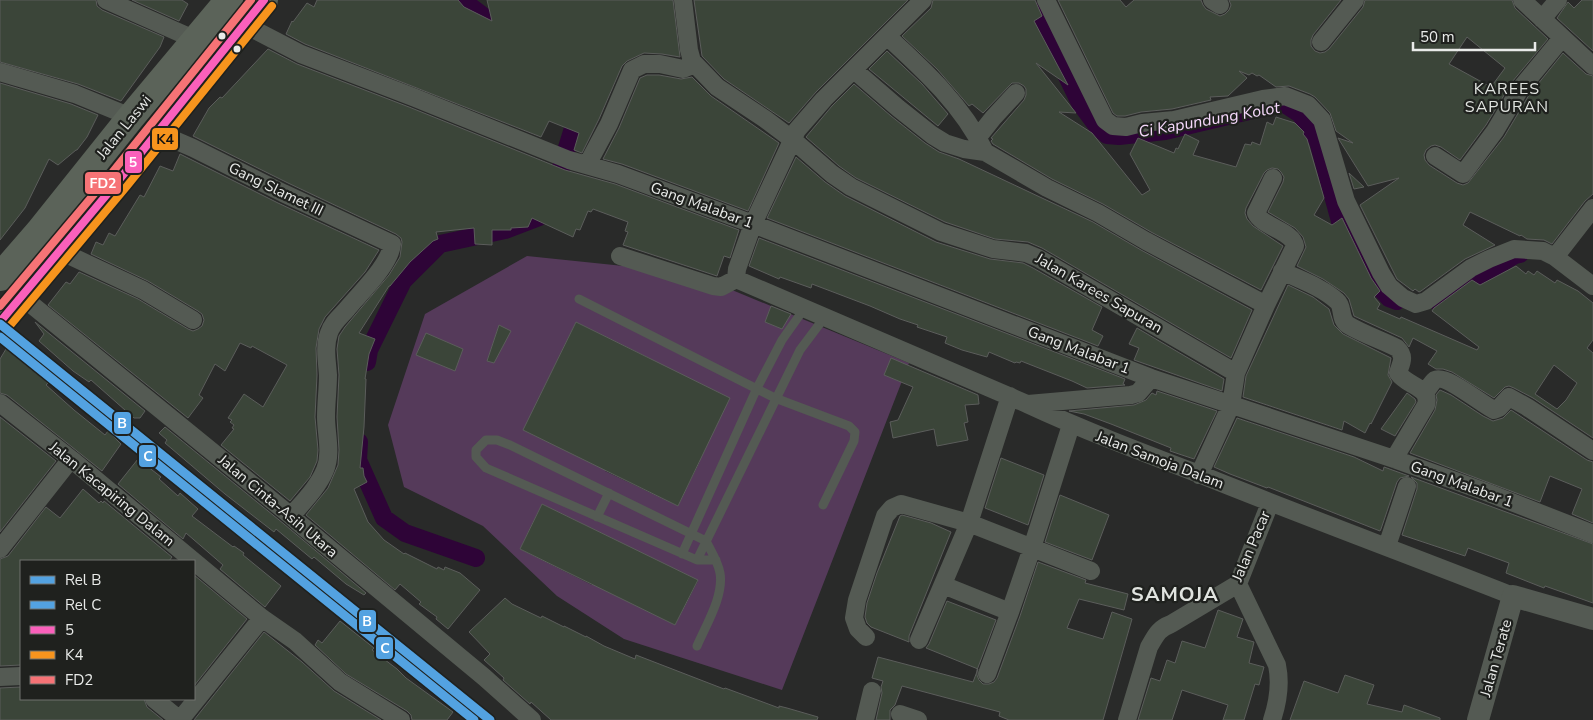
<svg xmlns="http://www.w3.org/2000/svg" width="1593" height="720" font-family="'Nunito Sans',sans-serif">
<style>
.green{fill:#553a5a;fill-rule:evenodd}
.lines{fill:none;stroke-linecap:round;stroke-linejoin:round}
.canal{stroke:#2e0437;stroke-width:18}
.building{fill:#3b4539;stroke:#5b5d5b;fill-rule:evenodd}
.service{stroke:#545a53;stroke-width:9}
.minor{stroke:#545a53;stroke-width:18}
.tertiary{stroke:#545a53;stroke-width:22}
.primary{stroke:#5b6359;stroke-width:28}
.bus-1-casing{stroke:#1f211e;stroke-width:11}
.bus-2-casing{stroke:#1f211e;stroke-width:11}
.bus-3-casing{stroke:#1f211e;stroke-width:11}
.bus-1{stroke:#fa60bb;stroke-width:8}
.bus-2{stroke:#f7941d;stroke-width:8}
.bus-3{stroke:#f67376;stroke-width:8}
.rail-1-casing{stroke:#1f211e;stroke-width:12}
.rail-2-casing{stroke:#1f211e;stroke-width:12}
.rail-1{stroke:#53a2e1;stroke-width:9}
.rail-2{stroke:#53a2e1;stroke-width:9}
.bus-dot{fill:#e9ebe9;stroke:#1f211e;stroke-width:2}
.labels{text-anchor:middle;stroke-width:4.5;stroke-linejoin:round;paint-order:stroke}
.street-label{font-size:15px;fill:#e9ebe9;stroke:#1f211e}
.neighbourhood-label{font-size:16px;letter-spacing:1px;fill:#e1e4e0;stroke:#1f211e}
.water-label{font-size:16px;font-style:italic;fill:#f5d8fb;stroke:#1f211e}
.district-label{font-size:20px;font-weight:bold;letter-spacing:1px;fill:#e1e4e0;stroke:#1f211e}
.line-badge{stroke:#1f211e;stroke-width:2}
.badge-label{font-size:14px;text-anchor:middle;font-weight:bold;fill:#fff}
.pale-badge-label{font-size:14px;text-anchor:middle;font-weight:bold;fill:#111}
</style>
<rect width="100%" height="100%" fill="#292a29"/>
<path class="green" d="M527 256 691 273 909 363 782 690 624 639 557 596 483 526 404 487 388 425 425 314ZM576 322 649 358 554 367ZM627 426 700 461 678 506 605 471ZM542 504 615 540 592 585 520 549ZM698 581 675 625 603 589Z"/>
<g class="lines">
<path class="canal" d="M462 0 483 16 498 35
M1024 0 1044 29 1080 103 1097 126 1107 135 1119 136 1165 131 1283 103 1300 114 1318 141 1343 232 1366 272 1389 298 1397 301
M1435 300 1452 292 1515 255 1520 254
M367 362 369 350 403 281 440 244 505 230 539 217 558 177 579 109
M359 442 358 460 384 518 405 533 476 558"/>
</g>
<path class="building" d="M0 0H96L97 6 102 10 164 37 160 47 121 101 78 84 0 62Z
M132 0H182L188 4 179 21Z
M317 0H458L464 7 492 21 487 0H673L680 57 662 54 644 53 627 61 622 66 599 119 582 153 574 150 579 133 549 121 541 137 305 44 286 34 292 21 293 22 307 3 314 7Z
M694 0H908L816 92 789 123 724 79 702 56Z
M933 0H1035L1042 16 1034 21 1068 85 1036 63 1076 113 1059 112 1092 133 1142 195 1150 190 1130 154 1138 138 1174 153 1176 148 1178 149 1185 134 1199 141 1193 155 1236 167 1245 144 1251 145 1252 142 1260 145 1267 122 1273 125 1276 117 1295 123 1304 132 1303 134 1307 139 1324 198 1314 215 1332 225 1342 218 1371 278 1380 291 1374 297 1380 304 1377 309 1400 319 1401 317 1477 350 1479 347 1432 311 1434 308 1472 280 1480 285 1516 266 1526 274 1528 271 1534 275 1537 271 1555 283 1557 280 1578 291 1593 303V340L1587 348 1593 353V438L1533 398 1514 388 1509 386 1505 387 1494 398 1452 372 1443 369H1436L1428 364 1437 351 1413 338 1409 347 1402 338 1354 316 1349 299 1344 293 1323 279 1297 266 1306 247 1303 237 1295 228 1268 212 1283 182 1284 177 1281 172 1278 169 1272 168 1267 170 1264 173 1246 208 1245 213 1247 219 1253 226 1283 246 1261 290 1151 232 1103 204 1052 179 993 144 991 141 993 139 991 138 1024 100 1026 95V89L1024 86 1019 83H1012L983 113 972 104 969 106 937 69 902 36 931 8ZM1554 365 1577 383 1566 400 1557 409 1535 394Z
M1058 0H1120L1126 7 1134 0H1201L1203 5 1206 9 1220 16 1225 14 1229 10 1231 5 1229 0H1341L1313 35 1311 40V46L1315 51 1320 53 1325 52 1329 49 1363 7 1365 0H1512L1515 8 1548 39 1512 82 1486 125 1460 160 1441 147 1435 145 1431 146 1426 150 1424 155 1425 160 1429 165 1457 183 1463 185 1468 183 1504 137 1529 95 1563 53 1586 74 1593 76V194L1585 201 1552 244 1544 240 1527 239 1521 235 1520 236 1470 212 1463 225 1495 245 1465 259 1421 291 1419 292 1415 289 1413 291 1397 279 1360 205 1399 178 1368 186 1338 138 1353 143 1336 131 1330 113 1315 97 1310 94 1289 86 1276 87 1259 75 1257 76 1252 73 1249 75 1239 71 1247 78 1228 96 1210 97 1211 100 1172 109 1141 112 1125 116H1117L1113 113ZM1467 37 1505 68 1491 87 1449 64Z
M1582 0H1593V51L1557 18 1568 2 1574 8Z
M268 49 297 64 409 107 565 170 615 184 739 230 730 258 724 256 717 276 623 245 628 232 625 231 628 222 593 209 591 212 588 211 580 230 576 229 573 237 532 218 528 227 511 228V230H492V245L475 244 474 228 436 232 438 239 433 241 410 262 390 286H389L359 333 375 339 369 354 365 379H366L364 427 360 468H363L364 476 367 482 354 489 368 522 384 540 404 554 405 553 437 569 438 567 444 570 445 567 460 573 480 590 448 629 436 619 437 617 419 604 421 602 400 584 395 590 306 515 328 488 338 465 339 450 337 417 339 375 337 349 339 336 345 327 389 275 400 257 402 242 401 238 396 234 288 183 193 136 209 108 220 97 222 98Z
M887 51 922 84 948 114 938 126 869 69Z
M647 75H659L681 79 692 77 711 96 779 143 748 211 622 164 603 159 619 128 640 78Z
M0 83 71 104 98 115 87 137 77 150H76L58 165 49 159 25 208 0 240Z
M854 84 891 116 925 143 939 152 959 159 1093 222 1141 250 1252 310 1231 358 1042 248 1028 242 995 239 945 222 856 178 839 166 806 137 832 106Z
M180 154 278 203 379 250 365 272 325 317 319 329 316 348 317 375 315 417 318 450 317 461 310 477 290 501 221 445 234 429 232 428 234 425 230 422 232 420 228 418 244 394 263 407 287 365 252 346 251 348 240 343 225 371 215 364 199 395 203 398 188 418 48 305 66 282 70 284 79 272 138 299 188 329 193 331 198 329 202 326 204 320 202 314 198 311 148 281 91 254 96 242 103 245 109 233 115 236 140 195 144 197 160 166 173 171Z
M796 157 825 182 845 196 936 242 990 259 1023 263 1033 268 1102 307 1092 330 1103 336 1098 346 767 218Z
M1349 173 1364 187 1354 189Z
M759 238 1125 379 1123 384 1125 385 1087 388 1072 381 1021 361 1020 363 1016 362 1015 363 989 352 987 357 962 350 945 343 947 337 917 327 918 325 900 319 870 306 812 284 811 288 780 277 779 279 749 266Z
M1288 285 1313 297 1329 309 1334 325 1343 334 1391 358 1388 375 1392 382 1371 424 1370 423 1365 433 1344 421 1342 430 1243 397 1246 376Z
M771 306 791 314 782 329 765 322Z
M35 322 145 411 140 418H134L91 380 89 382 73 371 39 341 44 334Z
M576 322 730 398 678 506 523 430Z
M499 325 511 331 494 363 487 361Z
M1137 328 1224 379 1222 391 1134 360 1139 348 1129 344Z
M426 333 463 349 455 371 416 355Z
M6 349 48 383 46 385 74 410 105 435 108 431 121 444 102 471 7 395 0 393V359Z
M891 358 978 395 979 404 965 405 968 422 964 423 968 440 937 446 934 429 893 438 890 422 898 420 913 387 884 375Z
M1440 390 1451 395 1483 416 1493 421 1503 418 1511 410 1587 460 1593 462V523L1572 514 1582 489 1550 476 1540 502 1410 453 1435 410 1437 400 1436 395Z
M1157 391 1217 411 1194 459 1170 451 1171 448 1111 424 1084 414 1069 411 1134 405 1146 400 1152 393 1156 395Z
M1407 393 1415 399 1416 402 1395 436 1381 429Z
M0 417 56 461 0 532Z
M1237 418 1354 457 1383 471 1384 467 1409 476 1400 478 1397 482 1381 529 1380 531 1268 487 1267 488 1230 474 1214 467Z
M165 427 284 524 366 593 364 595 346 584 314 557 312 559 276 529 274 532 225 494 165 443 167 440 159 433Z
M1001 458 1044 475 1028 525 985 508Z
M138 459 161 477 159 479 178 496 180 493 198 509 192 516 233 547 234 546 244 553 243 555 281 586 265 607 220 569 223 565 186 533 183 539 118 484Z
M1411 477 1593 544V603L1545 586 1544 588 1506 573 1509 563 1468 548 1465 556 1402 535 1417 489V483Z
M83 489 99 503 101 501 103 503 104 501 172 557 169 561H21V665L0 666V559L8 556 46 507 60 518Z
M1060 495 1109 515 1092 560 1045 542Z
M542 504 698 580 675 625 520 549Z
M902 515 931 523 951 532 909 636V642L871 627 867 623 865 617 867 603 877 573 900 516Z
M1038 562 1086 580 1085 583 1128 594 1124 610 1079 599 1067 628 1103 639 1112 612 1132 619 1103 720H1009L999 716 1000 712 902 686 895 705 890 710V720H876L882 693 881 687 883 681 872 678 878 657 973 682 978 669 926 648 929 644 947 601 996 620 977 670V675L979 680 983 684H989L994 682 997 678 1020 616Z
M194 575 247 619 194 686Z
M505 598 512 604 541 618 542 616 564 627V626L586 637V636L604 646 635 659 636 655 724 689 725 688 779 708V706L787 708 818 717 817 720H551L531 702 530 704 503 680 504 678 484 660 490 654 469 632Z
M1218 610 1243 619 1237 637 1254 642 1249 663 1264 667 1259 685 1255 684 1244 720H1223L1228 705 1182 690 1172 720H1138L1151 678 1160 681 1167 660 1175 663 1182 641 1205 648Z
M340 621 374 648 372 650 397 669 406 678 453 712 447 720H412L411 715 407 711 346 674 315 645 318 640 322 643Z
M264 632 302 662 334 691 381 720H194Z
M1345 675 1374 685 1367 704 1402 712 1404 705 1440 718V720H1290L1304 681 1338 693Z
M21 687V699H144L147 707 163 720H0V688Z"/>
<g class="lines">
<path class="service" d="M579 299 775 398 849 426 855 432 854 441 823 505
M597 517 609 493
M682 554 757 388 782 340 804 309
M697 560 800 350 824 318
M697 646C706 625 724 596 720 573 718 562 711 551 706 541L510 445 497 440H486L476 450V457L486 468 697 560H716"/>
<path class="minor" d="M106 0 196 40
M683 0 689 50 692 61 717 87 765 119 793 140 832 174 851 187 941 232 993 249 1026 253 1038 258 1236 373
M1046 0 1105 120 1113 126 1126 127 1142 123 1174 120 1263 99 1285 96 1308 105 1322 120 1346 201 1381 273 1389 286 1403 298 1416 304 1426 301 1471 268 1489 259 1514 249 1543 251 1555 257 1593 208
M1212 0 1220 5
M1522 0 1593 66
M1542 19 1558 0
M243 24 301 54 413 97 569 160 618 174 753 224 1151 378 1394 459 1486 492 1593 534
M888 37C925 71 963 106 985 152
M1321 42 1355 0
M854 70 898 108 932 135 945 143 964 149 985 152 1047 188 1098 213 1146 241 1266 305
M0 72 75 94 131 117
M156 132 193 148 283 193 392 244C390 265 360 293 347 309 340 317 332 323 329 333 324 346 327 361 328 375 328 389 326 403 326 417 326 434 332 453 325 470 318 487 304 501 291 516
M978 137 993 118 1016 93
M1435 156 1463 174 1495 131 1520 89 1562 38
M587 165 609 124 632 70 644 64H660L683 69 695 64
M60 251 143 290 193 320
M620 256 713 286 721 287 736 279
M1555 257 1593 286
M1282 271C1300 280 1322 287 1337 301 1344 307 1339 319 1348 325 1363 334 1381 340 1397 348 1406 357 1401 363 1398 373 1408 387 1431 387 1426 405L1394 459
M736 279 1027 404C1083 430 1141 452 1199 474 1303 516 1409 555 1513 596
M736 279 737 269 753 224 797 130 824 99 923 0
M21 296 291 516 301 525 484 677 532 720
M1425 393C1428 389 1431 383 1435 380 1446 374 1483 405 1494 410L1499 408 1509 397 1527 407 1593 451
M0 403 71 459 262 618 295 641 340 682 401 720
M1028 404 1131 395 1138 393 1151 378
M1199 475 1231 405 1236 373 1266 305 1295 246C1293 231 1262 227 1256 213L1273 178
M1387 546 1407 486
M0 549 71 459
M1238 584 1277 665C1281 684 1278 702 1272 720
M943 585 1010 612 1032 548 1071 425
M866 637 858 629 854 618 857 600 885 516 892 508 901 504 969 523 1091 571
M919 640 969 523 1010 396
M987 674 1010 612
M0 677 21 676
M154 699 180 720
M900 714 918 720
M180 720 262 618
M865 720 872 691
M1127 720 1149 647C1156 635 1158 629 1171 624L1238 584 1270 503"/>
<path class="tertiary" d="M1478 720 1513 596 1593 619"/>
<path class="primary" d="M0 277 39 232 131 117 229 0
M0 322 119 180 264 0"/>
<defs>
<path id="bus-1" d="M0 322 119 180 264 0"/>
<path id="bus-2" d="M8 328 127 186 272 6"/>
<path id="bus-3" d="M0 306 111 174 251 0"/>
</defs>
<use href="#bus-1" class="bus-1-casing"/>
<use href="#bus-2" class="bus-2-casing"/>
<use href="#bus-3" class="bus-3-casing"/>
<use href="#bus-1" class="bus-1"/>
<use href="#bus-2" class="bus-2"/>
<use href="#bus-3" class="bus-3"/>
<defs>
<path id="rail-1" d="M0 324 490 720"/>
<path id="rail-2" d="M0 337 474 720"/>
</defs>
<use href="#rail-1" class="rail-1-casing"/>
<use href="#rail-2" class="rail-2-casing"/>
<use href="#rail-1" class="rail-1"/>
<use href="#rail-2" class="rail-2"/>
</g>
<g class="bus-dot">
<circle cx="222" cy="36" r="4.5"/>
<circle cx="237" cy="49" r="4.5"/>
</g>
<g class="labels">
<g class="street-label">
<text transform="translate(124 127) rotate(-51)" y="5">Jalan Laswi</text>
<text transform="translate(276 189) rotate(26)" y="5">Gang Slamet III</text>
<text transform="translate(702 205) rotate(20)" y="5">Gang Malabar 1</text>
<text transform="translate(1099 293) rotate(30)" y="5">Jalan Karees Sapuran</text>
<text transform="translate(1079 350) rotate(21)" y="5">Gang Malabar 1</text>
<text transform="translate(1160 460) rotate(21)" y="5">Jalan Samoja Dalam</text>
<text transform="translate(1462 484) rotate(20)" y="5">Gang Malabar 1</text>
<text transform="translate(112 494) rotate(39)" y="5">Jalan Kacapiring Dalam</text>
<text transform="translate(278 506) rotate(40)" y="5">Jalan Cinta-Asih Utara</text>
<text transform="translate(1251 546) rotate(-67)" y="5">Jalan Pacar</text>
<text transform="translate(1496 658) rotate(-74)" y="5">Jalan Terate</text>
</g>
<g class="neighbourhood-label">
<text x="1507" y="94">KAREES<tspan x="1507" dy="18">SAPURAN</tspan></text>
</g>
<g class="water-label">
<text transform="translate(1209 119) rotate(-10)" y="6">Ci Kapundung Kolot</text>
</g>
<g class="district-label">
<text x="1175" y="601">SAMOJA</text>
</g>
</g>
<g class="line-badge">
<rect x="151" y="127" width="28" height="24" rx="5" fill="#f7941d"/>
<rect x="124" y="150" width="19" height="24" rx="5" fill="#fa60bb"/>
<rect x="84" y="171" width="38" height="24" rx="5" fill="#f67376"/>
<rect x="113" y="411" width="19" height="24" rx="5" fill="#53a2e1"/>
<rect x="138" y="444" width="19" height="24" rx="5" fill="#53a2e1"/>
<rect x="358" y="609" width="19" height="24" rx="5" fill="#53a2e1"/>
<rect x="375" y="636" width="19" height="24" rx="5" fill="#53a2e1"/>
</g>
<g class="badge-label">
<text x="133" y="167">5</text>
<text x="103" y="188">FD2</text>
<text x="122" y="428">B</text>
<text x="148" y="461">C</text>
<text x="367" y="626">B</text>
<text x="385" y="653">C</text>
</g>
<g class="pale-badge-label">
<text x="165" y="144">K4</text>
</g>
<rect x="20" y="560" width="175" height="140" fill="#1f211e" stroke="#70726f"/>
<rect x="30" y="576" width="25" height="8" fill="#53a2e1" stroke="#70726f"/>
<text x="65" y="585" font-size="15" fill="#e9ebe9">Rel B</text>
<rect x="30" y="601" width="25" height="8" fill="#53a2e1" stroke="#70726f"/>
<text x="65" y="610" font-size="15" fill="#e9ebe9">Rel C</text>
<rect x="30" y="626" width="25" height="8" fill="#fa60bb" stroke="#70726f"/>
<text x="65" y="635" font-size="15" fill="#e9ebe9">5</text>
<rect x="30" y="651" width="25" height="8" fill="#f7941d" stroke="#70726f"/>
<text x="65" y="660" font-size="15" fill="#e9ebe9">K4</text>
<rect x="30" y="676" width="25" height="8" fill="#f67376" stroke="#70726f"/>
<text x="65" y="685" font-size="15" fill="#e9ebe9">FD2</text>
<path d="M1413 42v8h122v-8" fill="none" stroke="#e9ebe9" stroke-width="2.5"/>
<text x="1420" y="42" font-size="15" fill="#e9ebe9" stroke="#1f211e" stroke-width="4" paint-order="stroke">50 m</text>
</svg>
